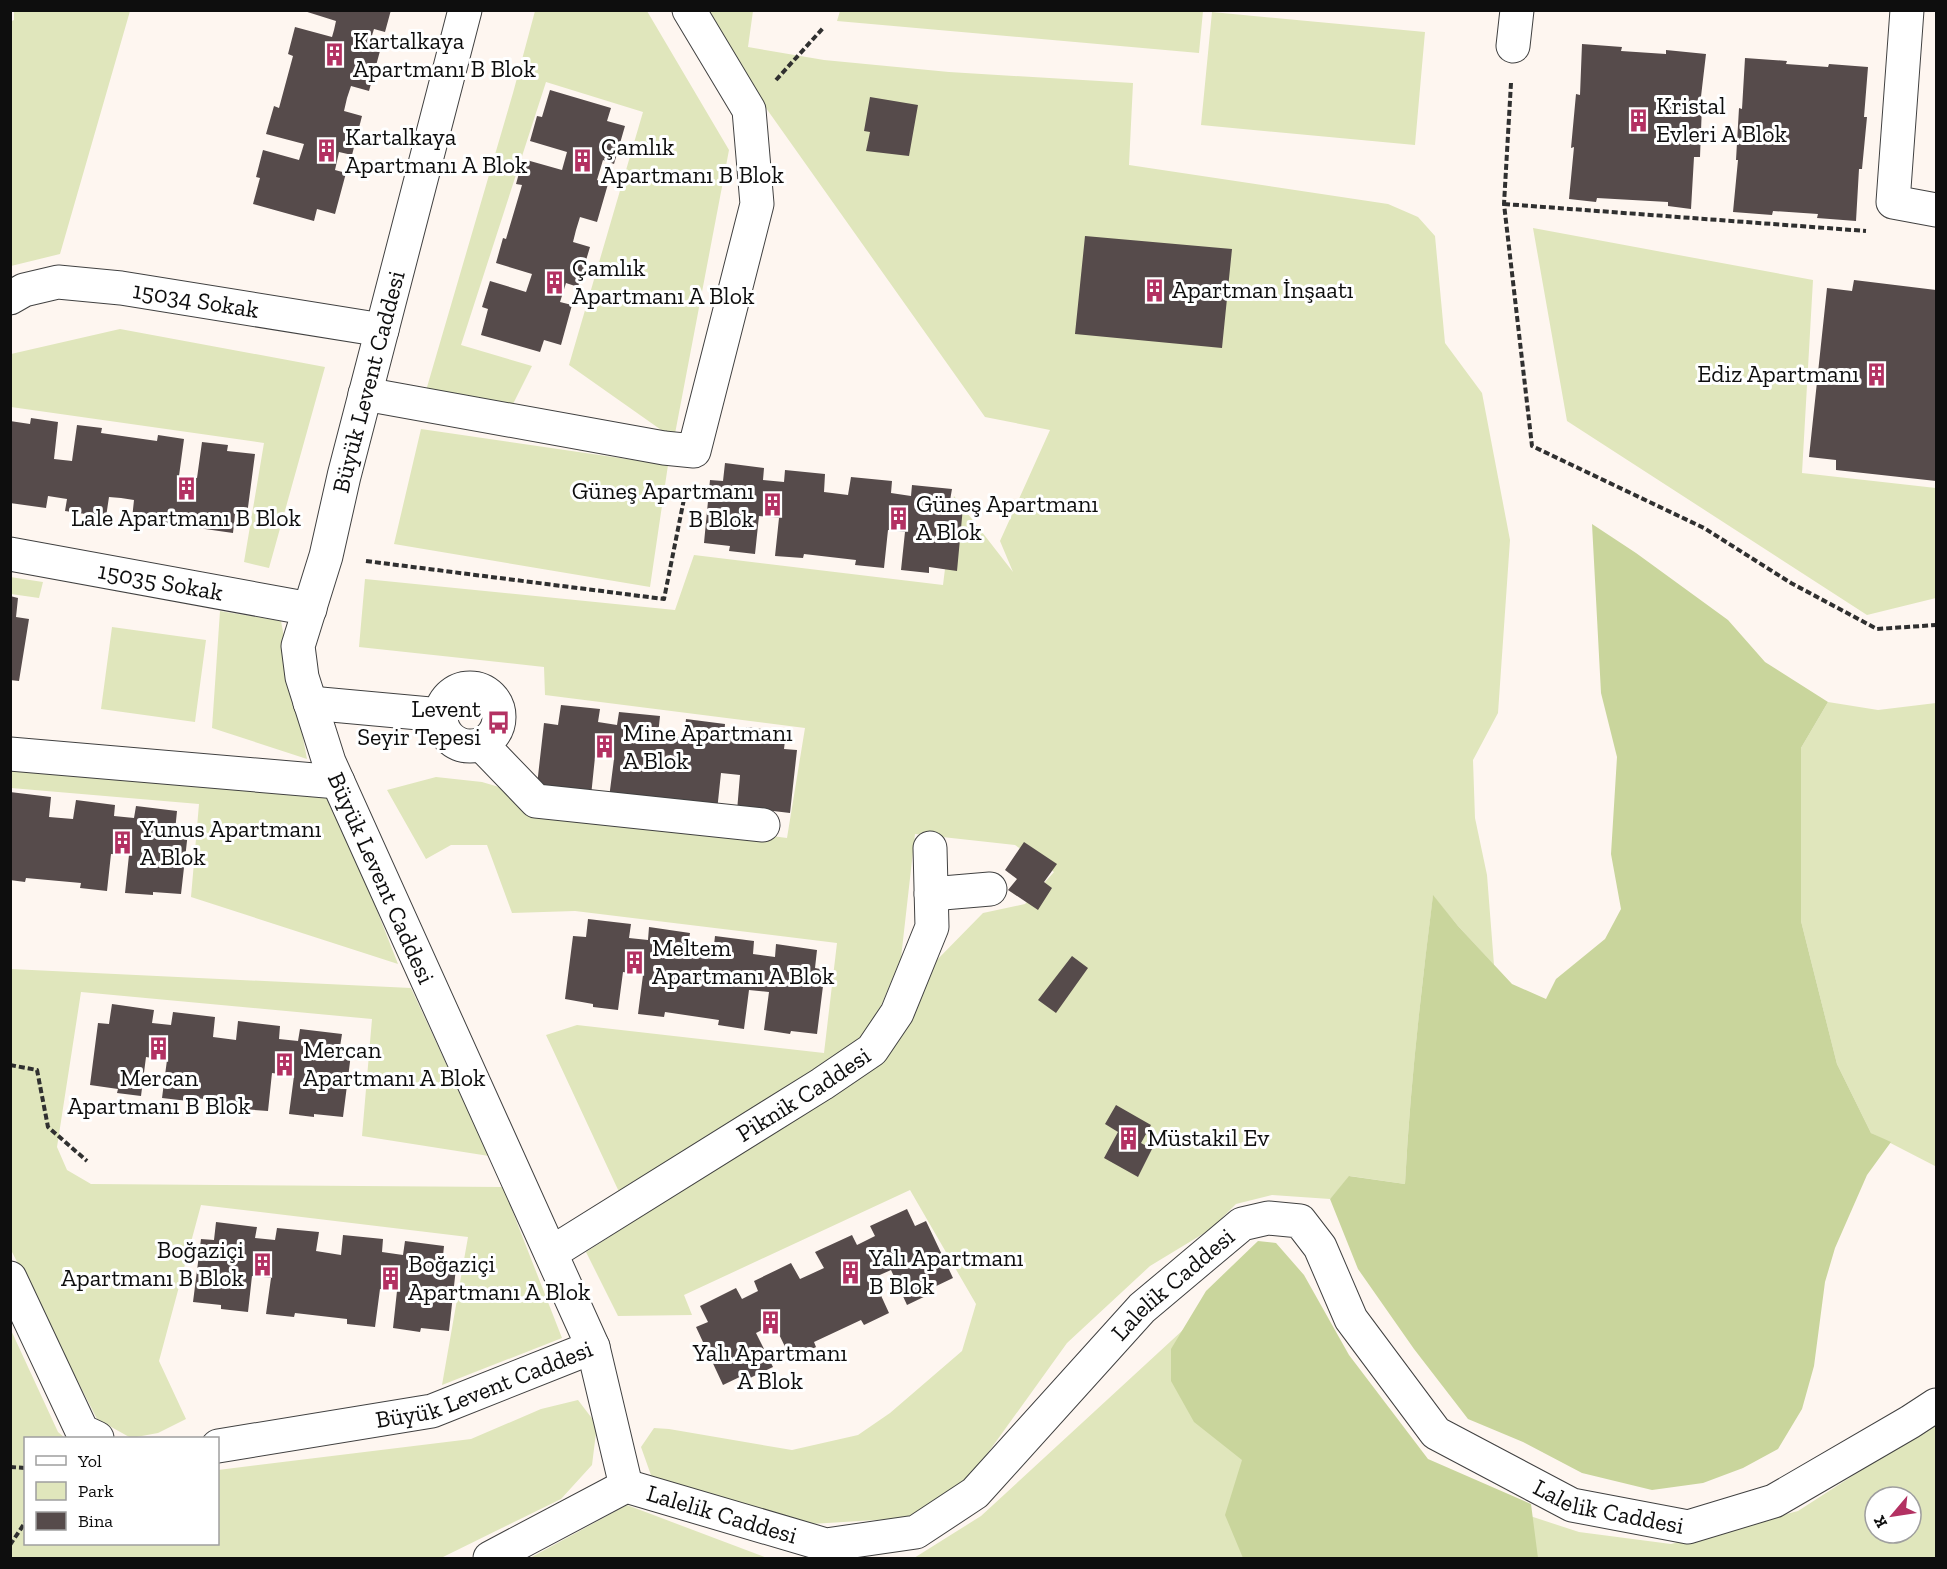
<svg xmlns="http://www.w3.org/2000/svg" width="1947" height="1569" font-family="'Zilla Slab',serif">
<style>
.green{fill:#e0e6bc;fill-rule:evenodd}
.forest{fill:#c9d59c}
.building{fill:#564b4b}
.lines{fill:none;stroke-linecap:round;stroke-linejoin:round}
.minor-casing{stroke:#414141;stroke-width:35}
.path{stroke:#303030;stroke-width:4;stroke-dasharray:6 3;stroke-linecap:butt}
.minor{stroke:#fff;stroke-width:33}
.labels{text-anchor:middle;stroke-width:6;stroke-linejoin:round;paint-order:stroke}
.poi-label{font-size:24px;fill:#0e0e0e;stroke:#fff;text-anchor:start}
.street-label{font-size:24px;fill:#0e0e0e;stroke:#fff}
</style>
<rect width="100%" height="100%" fill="#fef6f0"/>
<path class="green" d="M14 11H130L60 254 11 266 10 22 14 20Z
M535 11H647L729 150 674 439 569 365 643 112 546 82 461 345 532 366 509 412 425 394 513 93Z
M709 11H753L748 47 824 60 949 72 1133 83 1129 165 1388 204 1418 217 1435 236 1445 343 1482 393 1510 540 1498 713 1473 760 1475 818 1487 875 1494 965 1458 926 1433 896C1421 992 1410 1087 1405 1184L1350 1176 1330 1199 1272 1195 1236 1204 1211 1229 1150 1266 1067 1343 967 1482 908 1518 811 1524 652 1478 641 1447 654 1428 669 1429 792 1450 858 1435 890 1413 962 1351 976 1304 910 1190 684 1295 692 1315 618 1316 586 1252 876 1065 931 966 983 913 1025 904 1054 872 1015 845 915 834 901 958 881 1006 858 1043 620 1194 546 1035 577 1025 824 1053 837 943 575 911 512 913 487 845H451L426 859 387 790 436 777 482 782 523 794 534 805 787 838 805 728 545 695 544 667 359 647 365 579 675 610 694 555 943 585 954 496 1013 572 1000 541 1050 430 985 417 766 108Z
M840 11V10L1203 11 1199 53 837 21Z
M1212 12 1425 32 1415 145 1201 125Z
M1533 228 1813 280 1802 473 1936 488V598L1867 615 1567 421Z
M120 329 325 367 269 568 244 562 264 443 11 407V354Z
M421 429 668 465 650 587 394 544Z
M10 577 43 582 39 598 11 594Z
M220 611 281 621 307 759 212 728Z
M112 627 206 640 195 722 101 709Z
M1828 702 1878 710 1936 703 1935 1166 1871 1133 1837 1064 1801 921V748Z
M10 760 332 796 398 964 191 897 199 804 11 788Z
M11 969 411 988 489 1156 362 1136 372 1019 81 992 57 1147 67 1170 91 1184 503 1187 562 1338 442 1385 468 1237 201 1205 159 1361 186 1419 158 1433 131 1438 97 1419 11 1250Z
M1247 1271 1447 1489 1579 1532 1671 1544 1798 1511 1936 1422V1558H914L981 1516ZM1875 1497H1911V1533H1875Z
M10 1328 58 1432 65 1438H26V1544H218V1470L471 1439 541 1409 578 1400 597 1425 592 1465 561 1499 441 1558H11Z
M627 1505 767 1558H530Z"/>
<path class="forest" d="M1592 524 1636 553 1728 620 1765 662 1828 702 1801 748V921L1837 1064 1871 1133 1891 1142 1867 1175 1835 1248 1825 1282 1814 1366 1802 1409 1778 1449 1743 1468 1703 1483 1652 1490 1582 1473 1523 1442 1468 1419 1414 1349 1358 1269 1330 1199 1349 1176 1405 1184C1410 1087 1421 991 1433 895L1458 926 1512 984 1546 999 1556 979 1605 939 1621 909 1611 854 1617 757 1601 693Z
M1258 1241 1276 1243 1304 1275 1349 1355 1428 1459 1531 1504 1538 1558H1243L1225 1515 1242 1460 1194 1422 1171 1381V1349L1206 1291Z"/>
<path class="building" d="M301 10H391L385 32 374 29 368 48 380 51 369 91 351 86 347 98 344 111 362 116 352 155 339 152 335 170 346 173 335 214 317 209 314 221 253 204 260 178 256 177 263 150 299 160 304 144 266 134 274 106 279 108 293 56 288 54 295 27 332 37 334 30 336 21Z
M1582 44 1622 47 1621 51 1666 54V50L1706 54 1700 105H1702L1700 157H1694L1691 209 1668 206V202L1597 198 1596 202 1569 199 1574 147 1571 148 1576 94 1580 95Z
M1745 58 1787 61 1786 64 1828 67 1829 64 1868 67 1864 117H1867L1862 169H1859L1856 221 1817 218 1818 214 1773 211 1772 215 1733 212 1738 160H1736L1739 108 1742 109Z
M550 90 611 108 607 121 625 126 614 164 603 160 597 180 608 184 597 222 580 217 576 230 573 242 590 247 578 287 566 283 560 302 572 305 561 345 544 340 540 352 481 335 488 309 482 307 490 281 526 292 532 274 496 263 503 238 506 239 522 185 516 184 523 159 562 170 567 152 530 141 537 116 542 117Z
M870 97 918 105 909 156 866 151 870 132 864 131Z
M1085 236 1232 249 1222 348 1075 334Z
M1854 280 1936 290V481L1836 470V460L1809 457 1827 288 1852 291Z
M31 418 58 422 54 459 72 461 77 425 102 428 101 433 157 441 158 435 184 439 179 476 197 478 202 442 228 445 227 451 255 454 247 515 235 514 233 533 191 527 192 516 175 513 174 524 132 519 134 500 121 498 109 497 106 517 65 511 67 499 48 496 46 508 10 503V421L30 424Z
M725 463 764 468 763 480 784 482 785 470 825 474 824 492 848 495 851 477 892 481 891 493 911 496 912 485 952 489 949 506 963 507 957 571 929 567V573L901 570 905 532 888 530 884 568 855 565 856 560 804 554 803 558 775 556 779 518 759 516 755 554 729 551 730 546 704 543 710 480 723 481Z
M10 596 18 598 16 617 29 619 19 681 10 680Z
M561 705 600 709 598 722 617 725 619 712 660 716 658 735 684 738 686 719 725 724 724 736 745 738 746 727 786 732 784 749 797 750 790 813 765 810 737 811 740 775 721 773 717 811 609 798 614 759 595 757 591 796 537 785 544 723 558 725Z
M10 792 51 797 49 817 73 819 76 800 115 805 114 816 134 818 136 806 177 811 175 831 188 832 181 894 153 892V895L125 893 129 855 111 854 107 891 80 888 81 883 26 878 25 882 10 880Z
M1024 842 1057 864 1044 882 1052 888 1038 910 1008 890 1017 879 1005 870Z
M588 919 631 924 629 938 648 940 649 927 690 933 687 952 713 954 715 936 754 941 753 954 775 957 776 944 817 950 815 968 825 970 817 1034 791 1031 790 1034 764 1030 769 992 749 990 744 1029 718 1025 719 1020 665 1012 664 1017 638 1014 643 975 623 972 618 1010 593 1007V1004L565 999 573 936 586 937Z
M1072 956 1088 968 1056 1013 1038 1000Z
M112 1004 154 1010 152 1023 171 1025 173 1012 215 1017 213 1037 236 1040 238 1021 280 1026 279 1039 298 1041 300 1029 342 1034 339 1053 351 1054 343 1117 314 1114V1117L289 1114 294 1076 272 1073 268 1111 243 1109 244 1104 188 1097V1101L162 1098 167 1060 158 1059 146 1057 141 1096 117 1093 118 1089 90 1085 98 1023 109 1024Z
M1116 1105 1151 1125 1141 1143 1152 1149 1138 1177 1104 1158 1118 1132 1105 1124Z
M907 1209 915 1226 926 1221 953 1278 930 1289 932 1293 907 1305 891 1270 873 1278 889 1313 864 1325 861 1320 814 1342 816 1347 791 1359 774 1324 756 1333 773 1367 750 1378 748 1373 723 1385 696 1327 708 1322 700 1306 736 1288 742 1299 758 1291 754 1281 791 1263 800 1279 811 1274 824 1268 815 1252 852 1235 857 1245 875 1236 870 1226Z
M216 1222 257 1227 255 1238 275 1240 277 1228 319 1232 316 1251 341 1255 343 1235 383 1239 382 1252 403 1255 405 1241 444 1246 442 1266 456 1268 449 1331 421 1328 420 1332 393 1328 397 1291 389 1290 380 1289 375 1327 347 1324V1319L295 1313 294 1317 266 1314 271 1278 252 1276 248 1312 221 1309V1305L193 1302 201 1239 214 1240Z"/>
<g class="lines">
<defs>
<g id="minor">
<path d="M1907 10 1893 202 1936 210"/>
<path d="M1513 46 1517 10"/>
<path id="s1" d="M10 298 24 290 58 282 121 288 382 330"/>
<path d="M365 394 664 448 694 451 757 204 749 110 689 10"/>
<path id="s2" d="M10 554 310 609"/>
<circle cx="470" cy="717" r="29"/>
<path d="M310 703 441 715"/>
<path d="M482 745 536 801 763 825"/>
<path d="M10 754 338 782"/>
<path d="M931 894 990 889"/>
<path id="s3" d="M551 1253 822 1084 872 1050 897 1013 932 927 930 848"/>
<path d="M10 1278 82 1431 97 1438"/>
<path d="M593 1347 626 1486"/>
<path id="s4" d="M218 1446 432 1411 593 1347 329 762 302 677 298 646 326 556 344 476 465 10"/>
<path id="s5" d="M490 1558 626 1486 826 1545 916 1532 975 1493 1142 1308 1242 1224 1268 1218 1300 1221 1320 1247 1351 1319 1436 1433 1572 1505 1688 1527 1774 1501 1910 1422 1936 1405"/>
</g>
</defs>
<use href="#minor" class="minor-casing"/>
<path class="path" d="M776 80 824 27
M1511 83 1504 204 1532 446 1704 528 1791 583 1877 629 1936 625
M1504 204 1866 231
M366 561 664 599 686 489
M10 1065 37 1070 48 1127 87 1161
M10 1467 26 1468
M10 1545 26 1521"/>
<use href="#minor" class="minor"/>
</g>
<defs>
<symbol id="building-bare" viewBox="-9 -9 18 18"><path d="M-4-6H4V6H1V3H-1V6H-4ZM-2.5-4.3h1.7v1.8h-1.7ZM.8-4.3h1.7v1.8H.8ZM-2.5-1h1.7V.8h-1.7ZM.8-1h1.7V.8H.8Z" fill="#b33162" stroke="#fff" stroke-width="2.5" paint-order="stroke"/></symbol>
<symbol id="bus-bare" viewBox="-9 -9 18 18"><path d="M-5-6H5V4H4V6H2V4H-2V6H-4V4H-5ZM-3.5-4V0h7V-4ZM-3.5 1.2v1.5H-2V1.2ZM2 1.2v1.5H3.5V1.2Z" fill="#b33162" stroke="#fff" stroke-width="2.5" paint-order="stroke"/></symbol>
</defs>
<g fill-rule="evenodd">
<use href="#building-bare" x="318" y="38" width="33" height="33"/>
<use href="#building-bare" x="1622" y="104" width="33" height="33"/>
<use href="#building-bare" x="310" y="134" width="33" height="33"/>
<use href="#building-bare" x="566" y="144" width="33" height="33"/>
<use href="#building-bare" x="538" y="266" width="33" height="33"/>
<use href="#building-bare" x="1138" y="274" width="33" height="33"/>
<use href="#building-bare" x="1860" y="358" width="33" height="33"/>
<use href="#building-bare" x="170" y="472" width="33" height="33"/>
<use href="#building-bare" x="756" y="488" width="33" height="33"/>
<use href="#building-bare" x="882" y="502" width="33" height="33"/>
<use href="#bus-bare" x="482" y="706" width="33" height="33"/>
<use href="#building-bare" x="588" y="730" width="33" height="33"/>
<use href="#building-bare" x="106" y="826" width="33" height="33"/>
<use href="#building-bare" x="618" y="946" width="33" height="33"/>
<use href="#building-bare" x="142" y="1032" width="33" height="33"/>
<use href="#building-bare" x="268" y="1048" width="33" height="33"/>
<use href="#building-bare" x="1112" y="1122" width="33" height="33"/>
<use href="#building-bare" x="246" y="1248" width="33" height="33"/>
<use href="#building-bare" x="834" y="1256" width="33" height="33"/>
<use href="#building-bare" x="374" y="1262" width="33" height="33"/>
<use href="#building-bare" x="754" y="1306" width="33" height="33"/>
</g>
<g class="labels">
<g class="poi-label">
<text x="353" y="49">Kartalkaya<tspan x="353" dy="28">Apartmanı B Blok</tspan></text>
<text x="1656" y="114">Kristal<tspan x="1656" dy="28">Evleri A Blok</tspan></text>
<text x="345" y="145">Kartalkaya<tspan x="345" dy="28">Apartmanı A Blok</tspan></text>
<text x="601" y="155">Çamlık<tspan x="601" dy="28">Apartmanı B Blok</tspan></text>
<text x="572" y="276">Çamlık<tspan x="572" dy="28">Apartmanı A Blok</tspan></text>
<text x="1172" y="298">Apartman İnşaatı</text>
<text x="1859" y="382" text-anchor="end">Ediz Apartmanı</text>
<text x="754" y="499" text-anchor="end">Güneş Apartmanı<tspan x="754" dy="28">B Blok</tspan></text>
<text x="916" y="512">Güneş Apartmanı<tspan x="916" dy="28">A Blok</tspan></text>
<text x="186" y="526" text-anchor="middle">Lale Apartmanı B Blok</text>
<text x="481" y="717" text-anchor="end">Levent<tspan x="481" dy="28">Seyir Tepesi</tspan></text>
<text x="623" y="741">Mine Apartmanı<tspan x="623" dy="28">A Blok</tspan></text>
<text x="140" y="837">Yunus Apartmanı<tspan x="140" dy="28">A Blok</tspan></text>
<text x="652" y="956">Meltem<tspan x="652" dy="28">Apartmanı A Blok</tspan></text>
<text x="303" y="1058">Mercan<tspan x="303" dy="28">Apartmanı A Blok</tspan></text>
<text x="159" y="1086" text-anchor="middle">Mercan<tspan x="159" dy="28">Apartmanı B Blok</tspan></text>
<text x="1147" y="1146">Müstakil Ev</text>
<text x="244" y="1258" text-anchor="end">Boğaziçi<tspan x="244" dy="28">Apartmanı B Blok</tspan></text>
<text x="869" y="1266">Yalı Apartmanı<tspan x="869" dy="28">B Blok</tspan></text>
<text x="408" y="1272">Boğaziçi<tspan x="408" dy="28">Apartmanı A Blok</tspan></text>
<text x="770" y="1361" text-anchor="middle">Yalı Apartmanı<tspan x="770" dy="28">A Blok</tspan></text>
</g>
<g class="street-label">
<text dy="8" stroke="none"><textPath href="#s1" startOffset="190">15034 Sokak</textPath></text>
<text dy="8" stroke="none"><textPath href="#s4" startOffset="1426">Büyük Levent Caddesi</textPath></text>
<text dy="8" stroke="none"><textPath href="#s2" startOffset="153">15035 Sokak</textPath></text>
<text transform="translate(381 878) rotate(66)" y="8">Büyük Levent Caddesi</text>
<text dy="8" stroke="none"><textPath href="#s3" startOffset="298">Piknik Caddesi</textPath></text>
<text dy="8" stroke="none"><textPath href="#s5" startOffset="812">Lalelik Caddesi</textPath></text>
<text dy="8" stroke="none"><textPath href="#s4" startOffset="274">Büyük Levent Caddesi</textPath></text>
<text dy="8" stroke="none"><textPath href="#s5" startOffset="1406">Lalelik Caddesi</textPath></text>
<text dy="8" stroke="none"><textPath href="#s5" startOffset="254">Lalelik Caddesi</textPath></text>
</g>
</g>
<rect width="1947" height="1569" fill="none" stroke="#0e0e0e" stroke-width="24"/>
<rect x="24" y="1437" width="195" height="108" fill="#ffffff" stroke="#9f9f9f" stroke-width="1.5"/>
<rect x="36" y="1456" width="30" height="9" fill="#ffffff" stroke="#9f9f9f" stroke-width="1.5"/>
<text x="78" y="1467" font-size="18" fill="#0e0e0e">Yol</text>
<rect x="36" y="1482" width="30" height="18" fill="#e0e6bc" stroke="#9f9f9f" stroke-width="1.5"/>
<text x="78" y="1497" font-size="18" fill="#0e0e0e">Park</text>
<rect x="36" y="1512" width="30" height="18" fill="#564b4b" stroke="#9f9f9f" stroke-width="1.5"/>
<text x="78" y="1527" font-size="18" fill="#0e0e0e">Bina</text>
<g transform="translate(1893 1515) rotate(241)"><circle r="28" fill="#ffffff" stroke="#9f9f9f" stroke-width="1.5"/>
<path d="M0-4.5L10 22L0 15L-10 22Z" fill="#b33162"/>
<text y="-9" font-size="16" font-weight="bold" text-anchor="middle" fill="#0e0e0e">K</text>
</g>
</svg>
